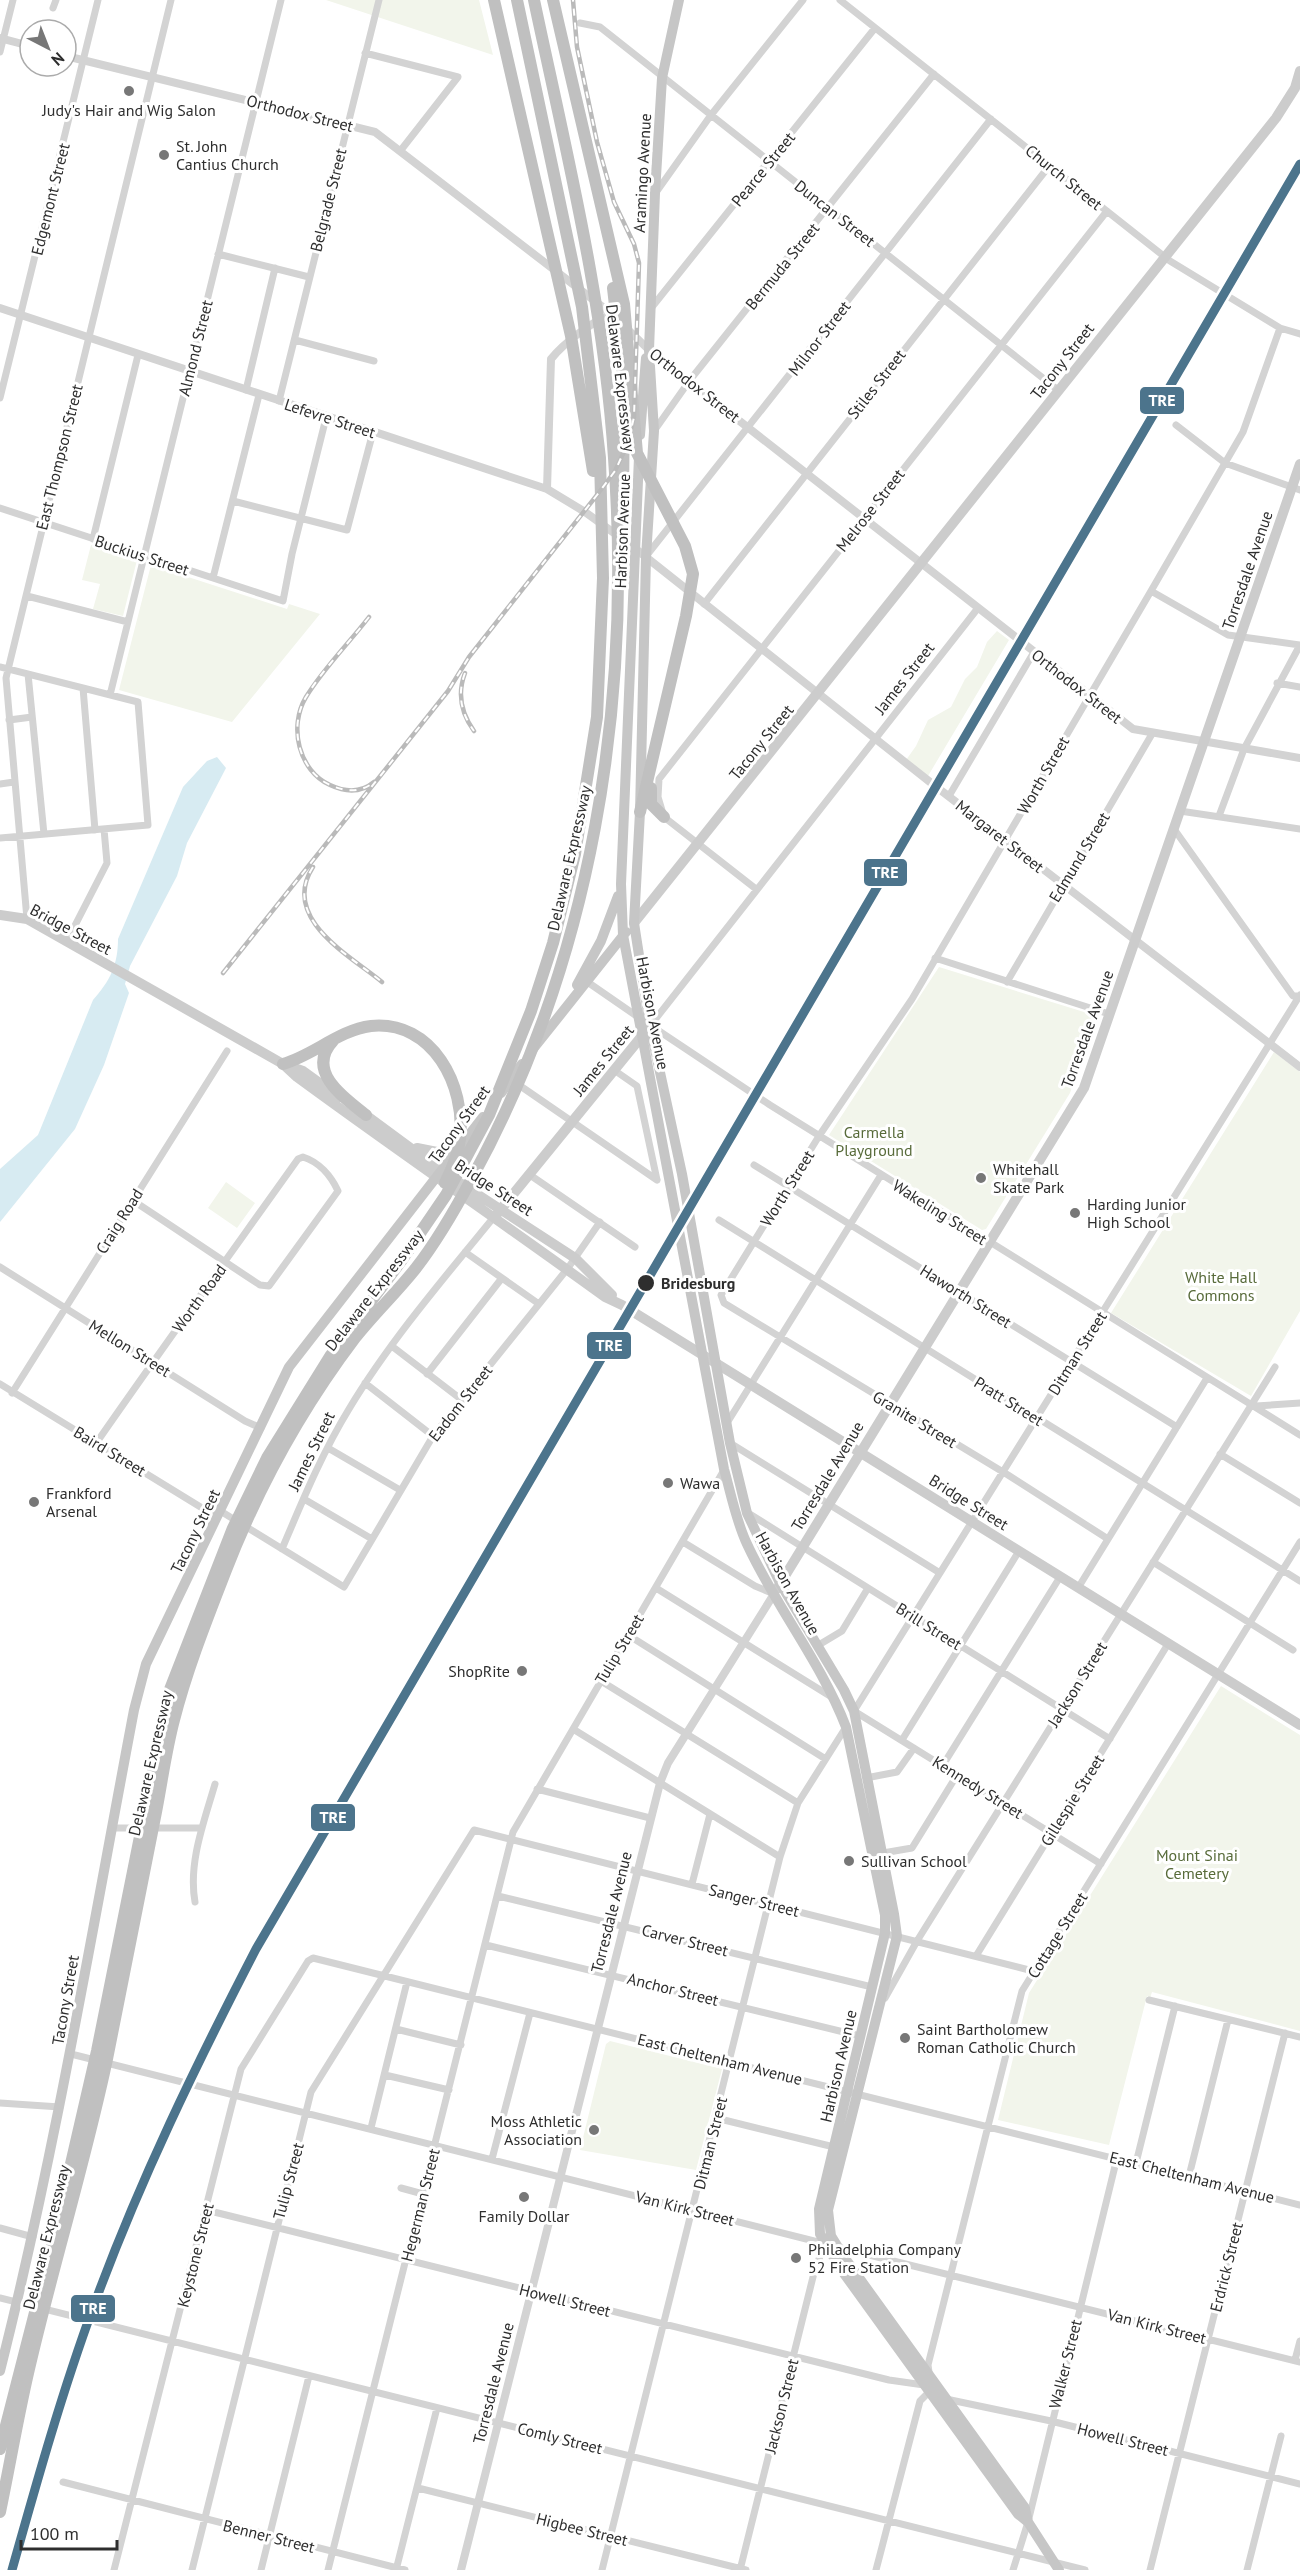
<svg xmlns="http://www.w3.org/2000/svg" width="1300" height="2570" font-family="'PT Sans',sans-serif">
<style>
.green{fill:#f2f5eb}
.water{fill:#d7ebf2}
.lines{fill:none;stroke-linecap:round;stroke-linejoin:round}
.minor{stroke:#d3d3d3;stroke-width:7}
.tertiary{stroke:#d3d3d3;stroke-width:8}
.secondary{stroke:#ccc;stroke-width:10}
.primary{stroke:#c6c6c6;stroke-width:10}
.motorway{stroke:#c0c0c0;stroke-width:12}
.rail-casing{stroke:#bababa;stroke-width:4.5}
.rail{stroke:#fff;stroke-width:2;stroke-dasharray:7;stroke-linecap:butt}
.rail-1-casing{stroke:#fff;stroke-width:14}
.rail-1{stroke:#4c748c;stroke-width:9}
.poi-dot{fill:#777;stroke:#fff;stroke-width:2}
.stop-dot{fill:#2e2e2e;stroke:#fff;stroke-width:2}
.labels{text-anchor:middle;stroke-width:6;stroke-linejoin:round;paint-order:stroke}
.poi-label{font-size:16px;fill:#2e2e2e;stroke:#fff;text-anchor:start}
.street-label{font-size:16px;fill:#2e2e2e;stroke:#fff}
.park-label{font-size:16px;fill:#586b3a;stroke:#fff}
.stop-label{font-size:16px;font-weight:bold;fill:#2e2e2e;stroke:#fff;text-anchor:start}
.line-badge{stroke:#fff;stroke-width:2}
.badge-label{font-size:16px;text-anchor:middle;font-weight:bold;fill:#fff}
</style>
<rect width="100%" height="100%" fill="#fff"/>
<path class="green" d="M326 0H479L493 55Z
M91 545 137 560 123 616 93 609 100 584 82 580Z
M151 565 287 609 289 604 320 614 232 722 119 690Z
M997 631 1009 640 928 776 906 760 916 746 928 720 951 707 965 679 977 667 987 642Z
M939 967 1097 1016 1070 1093 986 1229 982 1230 829 1135Z
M1274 1052 1300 1072V1311L1251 1396 1111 1313Z
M226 1182 255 1203 237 1228 208 1208Z
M1221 1686 1300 1735V2031L1152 1992 1150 1998 1147 1996 1109 2145 998 2120 1029 1993Z
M610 2041 722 2069 696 2170 580 2150 606 2044Z"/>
<path class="water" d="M217 757 226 768 187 843 177 876 130 966 125 984 129 993 104 1065 75 1129 0 1222V1169L38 1135 93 1000C110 981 118 965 118 939L183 787 207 761Z"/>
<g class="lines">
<path class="minor" d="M840 0 1170 261 1280 328 1300 334
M53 8 56 0
M580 23 600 27 1058 390
M0 52 13 0
M365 53 458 77 401 150
M657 191 711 115 803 0
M218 254 309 277
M652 307 875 28
M295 340 374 361
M246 390 275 268
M0 398 98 0
M279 401 379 0
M1176 425 1225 463 1300 490
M654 431 690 380 934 74
M233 501 347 530 373 432
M0 508 283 601 292 554 326 418
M93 539 138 355
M647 555 991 119
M213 578 259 395
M1151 591 1228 635 1300 645 1244 749 1219 816
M27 596 128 622
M704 604 1050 165
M0 667 138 702 148 825 0 838
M28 674 44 834
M1277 683 1300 687
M83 688 95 830
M110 695 281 0
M9 720 32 717
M0 784 14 782
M949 796 1034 652
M1180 811 1300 829
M1174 829 1293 996H1300
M756 889 664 817 658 797 659 779 1107 211
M27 919 6 678 171 0
M67 941 107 863 104 829
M935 958 1109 1014
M586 981 638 1017
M1007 982 1152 734
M650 1025 770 1105 1300 1435
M650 1026 978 608
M614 1070 637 1086 657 1180
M516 1083 657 1180
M754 1165 1177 1427
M530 1175 635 1247
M719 1220 1300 1581
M465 1252 539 1304
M0 1267 245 1421 261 1428
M393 1347 462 1400
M427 1374 502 1278
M365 1383 433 1436
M0 1384 207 1511 222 1512 344 1587 433 1436 568 1268 600 1222
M12 1393 227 1051
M1256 1406 1300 1403
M727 1423 881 1175
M97 1442C163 1347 231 1253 298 1159L303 1157C319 1162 331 1176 338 1191L269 1286 260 1285C217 1257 175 1228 132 1200
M730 1443 940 1573
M328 1448 400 1490
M1220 1454 1300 1503
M304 1499 372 1539
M748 1513 1110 1739
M1108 1539 1008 1475 724 1303 721 1295 819 1136 912 999 1151 591 1243 432 1280 328
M683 1542 755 1586 774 1594
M282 1549C302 1502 322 1453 349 1409 390 1341 444 1278 494 1217
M1153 1562 1293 1650
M656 1588 830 1696
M1078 1588 1207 1378
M628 1635 824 1758
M817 1646 842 1631 868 1588
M601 1681 798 1803
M573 1729 780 1857
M902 1740 1019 1551
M943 1765 1060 1577
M866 1778 897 1772 914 1748
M537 1789 650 1818
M112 1828H202
M883 1853 912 1848 957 1775
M1101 1864 854 1711 1300 995
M692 1884 710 1814
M498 1896 872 1987
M195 1902C188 1863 204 1822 215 1784
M486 1945 860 2036
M976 1956 1168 1644
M885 1998 917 1941 1275 1367
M1149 2000 1300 2037
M396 2029 461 2045
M71 2054 826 2244
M385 2075 449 2090
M0 2103 60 2107
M716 2118 834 2147
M371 2128 407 1982
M492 2159 530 2013
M1136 2163 1175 2006
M1189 2176 1228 2020
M401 2188 423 2194
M206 2210 889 2380 924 2385
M0 2228 33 2237
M837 2247 1300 2362
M0 2298 1085 2570
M1295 2360 1300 2341
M929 2372 928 2365 1022 1991 1300 1542
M946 2399 1051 2421 1300 2484
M63 2482 405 2570
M418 2488 746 2570
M114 2570 241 2069 308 1961 313 1958 1300 2205
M192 2570 311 2092 474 1830 1033 1971
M261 2570 309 2376
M328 2570 513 1832 724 1470
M396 2570 437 2408
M602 2570 780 1857 798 1803 846 1727
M740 2570 815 2269 825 2244
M876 2570 920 2401 929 2392
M1013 2570 1028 2522 1117 2158
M1150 2570 1285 2033
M1247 2570 1281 2436"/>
<path class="tertiary" d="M0 38 30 46
M66 56 375 132 613 315 649 350 1133 729 1300 758
M0 308 547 489 585 512 632 546 930 782 1300 1067
M547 489 551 359C562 345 595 318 613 315
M461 2570 660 1783 668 1763 774 1594"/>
<path class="secondary" d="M0 915 27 919 283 1064 303 1071 339 1097
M634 923 1276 118 1295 88 1300 71
M283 1064 297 1077C399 1152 503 1223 605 1297L622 1305 1300 1725
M359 1110 443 1172 575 1258 612 1295
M417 1148 442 1153 462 1146
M497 1214 646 1031
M777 1589 1084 1088 1300 464"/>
<path class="primary" d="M679 0 662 78 655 193 649 350 654 431 646 557 640 812 634 923 650 1026 682 1174 730 1443 747 1513 780 1583 844 1690 854 1711 894 1914 897 1936 828 2210 831 2236 844 2257 1025 2508 1028 2522 1059 2570
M640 435 646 358
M639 457 621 884 623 935 724 1469C731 1494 736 1521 747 1544 776 1607 821 1662 846 1727L885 1915V1933L819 2209 820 2234 840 2268 1018 2514 1028 2522
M577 985 601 941 618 896
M533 1049 626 932
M501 1093 522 1064
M0 2371C55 2153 92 1931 134 1710L146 1664 289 1367 483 1117"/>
<path class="motorway" d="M494 0 571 336 593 471
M553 0 624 304 637 453 685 546 693 574 686 616 640 812
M613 288 624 384 623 510
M651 788V804L664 817
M333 1041C305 1071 344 1098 366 1115
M283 1064C314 1055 339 1030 371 1026 433 1020 466 1086 460 1139 458 1155 452 1169 445 1183
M0 2449 52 2246 97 2051 169 1692 233 1528 267 1458 331 1355 401 1261 446 1195 489 1115 531 1011 553 943 575 854 597 717 603 578 600 458 582 307 517 0
M0 2512C10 2464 18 2416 29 2369 53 2265 85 2163 107 2059 124 1977 139 1894 156 1812 162 1781 166 1750 174 1720 187 1669 207 1619 226 1570 258 1488 302 1408 355 1338 374 1314 397 1292 416 1268 437 1241 456 1208 472 1178 592 959 632 705 614 458 604 303 566 151 534 0"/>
<defs>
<path id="rail" d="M369 617C349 643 323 669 306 697 288 727 299 771 330 785 345 792 361 793 374 782
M465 673C457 694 461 713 474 731
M313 867C280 918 349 955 382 982
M223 973 448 691 469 657 597 495 615 471 628 443 634 417 639 263 634 244 614 202 597 142 577 47 573 0"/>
</defs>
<use href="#rail" class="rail-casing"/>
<use href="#rail" class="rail"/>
<defs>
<path id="rail-1" d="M12 2570C37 2481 62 2392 94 2305 139 2182 196 2065 256 1949L1300 164"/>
</defs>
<use href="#rail-1" class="rail-1-casing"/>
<use href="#rail-1" class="rail-1"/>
</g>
<g class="poi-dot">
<circle cx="129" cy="91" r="6"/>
<circle cx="164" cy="155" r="6"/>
<circle cx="981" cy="1178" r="6"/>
<circle cx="1075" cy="1213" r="6"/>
<circle cx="668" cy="1483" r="6"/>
<circle cx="34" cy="1502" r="6"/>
<circle cx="522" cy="1671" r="6"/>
<circle cx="849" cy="1861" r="6"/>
<circle cx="905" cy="2038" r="6"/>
<circle cx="594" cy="2130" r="6"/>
<circle cx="524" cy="2197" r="6"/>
<circle cx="796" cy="2258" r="6"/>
</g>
<circle class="stop-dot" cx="646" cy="1283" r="9"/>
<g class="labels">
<g class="poi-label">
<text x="129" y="116" text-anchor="middle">Judy's Hair and Wig Salon</text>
<text x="176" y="152">St. John<tspan x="176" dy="18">Cantius Church</tspan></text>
<text x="993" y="1175">Whitehall<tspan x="993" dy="18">Skate Park</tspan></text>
<text x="1087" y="1210">Harding Junior<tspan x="1087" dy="18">High School</tspan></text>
<text x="680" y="1489">Wawa</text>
<text x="46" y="1499">Frankford<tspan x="46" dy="18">Arsenal</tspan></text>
<text x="510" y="1677" text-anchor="end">ShopRite</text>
<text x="861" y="1867">Sullivan School</text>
<text x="917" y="2035">Saint Bartholomew<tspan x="917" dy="18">Roman Catholic Church</tspan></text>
<text x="582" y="2127" text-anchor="end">Moss Athletic<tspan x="582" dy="18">Association</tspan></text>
<text x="524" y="2222" text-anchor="middle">Family Dollar</text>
<text x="808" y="2255">Philadelphia Company<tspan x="808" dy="18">52 Fire Station</tspan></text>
</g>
<g class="street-label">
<text transform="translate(300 113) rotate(14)" y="6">Orthodox Street</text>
<text transform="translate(763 169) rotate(-51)" y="6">Pearce Street</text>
<text transform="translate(642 173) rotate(-87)" y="6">Aramingo Avenue</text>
<text transform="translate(1064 177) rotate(39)" y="6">Church Street</text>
<text transform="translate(50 199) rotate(-76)" y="6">Edgemont Street</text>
<text transform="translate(328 200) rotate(-76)" y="6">Belgrade Street</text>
<text transform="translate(835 213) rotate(38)" y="6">Duncan Street</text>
<text transform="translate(782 266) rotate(-51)" y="6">Bermuda Street</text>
<text transform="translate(819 338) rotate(-52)" y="6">Milnor Street</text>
<text transform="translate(195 348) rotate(-76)" y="6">Almond Street</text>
<text transform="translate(1062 361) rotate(-52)" y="6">Tacony Street</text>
<text transform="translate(621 378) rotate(83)" y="6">Delaware Expressway</text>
<text transform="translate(876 384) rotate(-52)" y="6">Stiles Street</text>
<text transform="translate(695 385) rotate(38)" y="6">Orthodox Street</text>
<text transform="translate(330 418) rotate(18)" y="6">Lefevre Street</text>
<text transform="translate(59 457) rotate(-76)" y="6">East Thompson Street</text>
<text transform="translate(870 510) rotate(-52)" y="6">Melrose Street</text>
<text transform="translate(622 531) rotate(-88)" y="6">Harbison Avenue</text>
<text transform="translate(142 555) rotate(18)" y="6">Buckius Street</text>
<text transform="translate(1247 570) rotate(-71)" y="6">Torresdale Avenue</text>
<text transform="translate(904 678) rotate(-52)" y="6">James Street</text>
<text transform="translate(1077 686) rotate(38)" y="6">Orthodox Street</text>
<text transform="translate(761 742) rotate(-51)" y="6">Tacony Street</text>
<text transform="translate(1043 775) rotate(-60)" y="6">Worth Street</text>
<text transform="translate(1000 836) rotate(38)" y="6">Margaret Street</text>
<text transform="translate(1079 857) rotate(-59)" y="6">Edmund Street</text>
<text transform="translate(569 858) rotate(-77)" y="6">Delaware Expressway</text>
<text transform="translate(71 929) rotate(28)" y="6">Bridge Street</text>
<text transform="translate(653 1013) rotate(79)" y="6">Harbison Avenue</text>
<text transform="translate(1087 1029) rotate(-70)" y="6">Torresdale Avenue</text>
<text transform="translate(603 1060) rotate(-51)" y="6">James Street</text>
<text transform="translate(459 1124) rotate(-54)" y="6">Tacony Street</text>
<text transform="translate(494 1187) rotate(33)" y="6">Bridge Street</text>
<text transform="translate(787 1188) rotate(-58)" y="6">Worth Street</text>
<text transform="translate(940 1212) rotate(32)" y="6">Wakeling Street</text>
<text transform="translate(119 1221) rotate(-58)" y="6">Craig Road</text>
<text transform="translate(374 1290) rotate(-52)" y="6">Delaware Expressway</text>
<text transform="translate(966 1296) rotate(32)" y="6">Haworth Street</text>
<text transform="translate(199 1298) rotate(-54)" y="6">Worth Road</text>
<text transform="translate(130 1348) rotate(32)" y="6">Mellon Street</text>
<text transform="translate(1077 1353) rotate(-58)" y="6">Ditman Street</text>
<text transform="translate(1009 1401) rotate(32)" y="6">Pratt Street</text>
<text transform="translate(460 1403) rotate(-52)" y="6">Eadom Street</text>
<text transform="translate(915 1419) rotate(31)" y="6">Granite Street</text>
<text transform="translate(110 1451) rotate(31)" y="6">Baird Street</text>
<text transform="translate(311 1451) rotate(-64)" y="6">James Street</text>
<text transform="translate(827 1476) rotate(-59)" y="6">Torresdale Avenue</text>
<text transform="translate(969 1502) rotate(32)" y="6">Bridge Street</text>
<text transform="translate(195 1531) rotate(-64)" y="6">Tacony Street</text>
<text transform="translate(788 1583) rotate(61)" y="6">Harbison Avenue</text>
<text transform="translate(929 1626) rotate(32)" y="6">Brill Street</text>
<text transform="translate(619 1649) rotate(-59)" y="6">Tulip Street</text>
<text transform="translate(1077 1684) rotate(-58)" y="6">Jackson Street</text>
<text transform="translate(150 1763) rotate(-77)" y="6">Delaware Expressway</text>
<text transform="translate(978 1787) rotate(32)" y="6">Kennedy Street</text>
<text transform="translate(1072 1800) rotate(-58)" y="6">Gillespie Street</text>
<text transform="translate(754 1900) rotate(14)" y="6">Sanger Street</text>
<text transform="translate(611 1912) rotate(-76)" y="6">Torresdale Avenue</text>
<text transform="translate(1057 1935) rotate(-58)" y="6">Cottage Street</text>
<text transform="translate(685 1940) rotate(14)" y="6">Carver Street</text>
<text transform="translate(673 1989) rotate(14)" y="6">Anchor Street</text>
<text transform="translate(65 2000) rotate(-80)" y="6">Tacony Street</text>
<text transform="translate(720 2059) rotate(14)" y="6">East Cheltenham Avenue</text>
<text transform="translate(838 2066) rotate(-77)" y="6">Harbison Avenue</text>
<text transform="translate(710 2143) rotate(-76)" y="6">Ditman Street</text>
<text transform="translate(1192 2177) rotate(14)" y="6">East Cheltenham Avenue</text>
<text transform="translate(288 2181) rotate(-75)" y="6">Tulip Street</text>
<text transform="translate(420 2205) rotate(-76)" y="6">Hegerman Street</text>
<text transform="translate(685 2208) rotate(14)" y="6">Van Kirk Street</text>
<text transform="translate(46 2237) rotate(-76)" y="6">Delaware Expressway</text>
<text transform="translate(195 2255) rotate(-76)" y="6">Keystone Street</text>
<text transform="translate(1226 2267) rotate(-76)" y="6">Erdrick Street</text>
<text transform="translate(565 2300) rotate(14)" y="6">Howell Street</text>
<text transform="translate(1157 2326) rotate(14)" y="6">Van Kirk Street</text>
<text transform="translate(1065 2364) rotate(-76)" y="6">Walker Street</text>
<text transform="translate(493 2383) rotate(-76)" y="6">Torresdale Avenue</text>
<text transform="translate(781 2406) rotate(-76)" y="6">Jackson Street</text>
<text transform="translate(560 2438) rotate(14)" y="6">Comly Street</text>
<text transform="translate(1123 2439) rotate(14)" y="6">Howell Street</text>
<text transform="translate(582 2529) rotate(14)" y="6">Higbee Street</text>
<text transform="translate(269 2536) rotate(14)" y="6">Benner Street</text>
</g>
<g class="park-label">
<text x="874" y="1138">Carmella<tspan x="874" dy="18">Playground</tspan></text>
<text x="1221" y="1283">White Hall<tspan x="1221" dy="18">Commons</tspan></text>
<text x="1197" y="1861">Mount Sinai<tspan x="1197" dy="18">Cemetery</tspan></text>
</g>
<g class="stop-label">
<text x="661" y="1289">Bridesburg</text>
</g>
</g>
<g class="line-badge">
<rect x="1139" y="386" width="46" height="29" rx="6" fill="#4c748c"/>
<rect x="863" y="858" width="45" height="29" rx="6" fill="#4c748c"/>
<rect x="586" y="1331" width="46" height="29" rx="6" fill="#4c748c"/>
<rect x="310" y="1803" width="46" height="29" rx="6" fill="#4c748c"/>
<rect x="70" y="2294" width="46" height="29" rx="6" fill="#4c748c"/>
</g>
<g class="badge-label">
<text x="1162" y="406">TRE</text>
<text x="885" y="878">TRE</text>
<text x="609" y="1351">TRE</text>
<text x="333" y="1823">TRE</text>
<text x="93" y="2314">TRE</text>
</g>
<g transform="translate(48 48) rotate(138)"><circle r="28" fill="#ffffff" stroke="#ababab" stroke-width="1.5"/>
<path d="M0-4.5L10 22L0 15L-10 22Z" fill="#777777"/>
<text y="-9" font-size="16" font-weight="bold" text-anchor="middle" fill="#2e2e2e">N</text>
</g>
<path d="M21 2540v9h96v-9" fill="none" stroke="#2e2e2e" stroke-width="3"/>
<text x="30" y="2540" font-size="18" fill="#2e2e2e" stroke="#ffffff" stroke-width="4.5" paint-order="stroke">100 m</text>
</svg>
